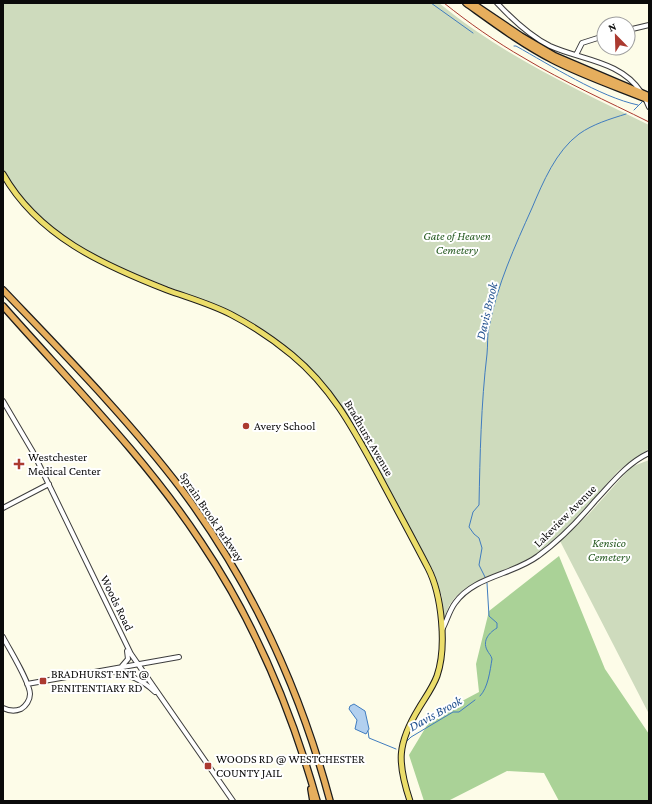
<svg xmlns="http://www.w3.org/2000/svg" width="652" height="804" font-family="'Crimson Pro',serif">
<style>
.forest{fill:#aad297}
.cemetery{fill:#cedbbd}
.water{fill:#b2d0ef;stroke:#407cbf}
.lines{fill:none;stroke-linecap:round;stroke-linejoin:round}
.stream{stroke:#407cbf;stroke-width:1}
.minor-casing{stroke:#3d3d3d;stroke-width:6}
.major-casing{stroke:#1b1b1b;stroke-width:7}
.highway-casing{stroke:#1b1b1b;stroke-width:8}
.minor{stroke:#fff;stroke-width:4}
.major{stroke:#ebdd6a;stroke-width:5}
.highway{stroke:#e6ae5d;stroke-width:5.5}
.rail{stroke:#ab3a30;stroke-width:1}
.poi-dot{fill:#ab3a30;stroke:#fff;stroke-width:1.5}
.labels{text-anchor:middle;stroke-width:4;stroke-linejoin:round;paint-order:stroke}
.park-label{font-size:12px;font-style:italic;fill:#265a21;stroke:#fff}
.poi-label{font-size:12px;fill:#0a0a0a;stroke:#fff;text-anchor:start}
.street-label{font-size:12px;fill:#0a0a0a;stroke:#fff}
.water-label{font-size:13px;font-style:italic;fill:#20508e;stroke:#fff}
</style>
<rect width="100%" height="100%" fill="#fdfce8"/>
<path class="forest" d="M559 556 605 669 649 734V801H559L544 773 507 771 448 801H424L409 755 432 717 479 692 476 664 489 611Z"/>
<path class="cemetery" d="M3 3H439C502 55 576 89 649 125V448C642 458 627 463 618 471 593 499 569 531 539 553 512 573 449 579 445 620H443L442 597 433 570C413 536 395 500 376 465 354 424 333 386 297 356 278 339 255 322 231 312 147 274 50 258 3 168Z
M649 460V714L560 541 588 515 631 467Z"/>
<path class="water" d="M354 704 365 711 369 729 366 734 355 729 357 720 349 709 350 706Z"/>
<g class="lines">
<path class="stream" d="M431 3 473 33
M514 46H516C550 65 600 97 638 105
M634 110 642 102
M485 577 479 565 482 548 479 538 474 534 469 527 473 512 479 505C480 455 481 404 487 354 488 345 487 335 489 327 497 285 515 246 532 208 543 182 556 151 579 134 593 124 610 119 626 114
M480 696C488 688 490 671 492 659 491 655 489 654 487 650 482 640 490 632 497 628V623L489 616 487 583
M368 731 369 738 396 749
M405 743 411 737 453 712H459L475 700"/>
<defs>
<path id="minor" d="M497 3C512 19 530 36 550 46 581 60 621 61 641 92
M628 30 649 25
M576 55 582 43 604 36
M645 98 649 107
M3 401 33 452 131 654 233 801
M3 508 49 484
M442 630C447 621 449 611 455 603 474 576 513 575 538 556 559 541 579 520 595 501 612 483 626 464 649 453
M3 637C9 649 30 682 30 694 30 700 26 706 21 709 14 712 9 711 3 708
M122 666 128 659 127 651
M107 671C126 673 142 679 155 692
M27 684 179 657"/>
<path id="major" d="M3 174C38 236 103 265 167 290 189 298 211 304 232 315 253 326 274 340 292 355 332 388 354 430 378 474 395 506 412 537 428 568 442 595 447 647 437 676 433 687 425 698 419 708 397 744 397 762 410 801"/>
<path id="highway" d="M466 3C494 23 522 44 553 60 584 76 617 87 649 100
M472 3 521 36 555 56 649 96
M3 290C64 354 128 419 182 490 251 583 300 689 330 801
M3 306C71 383 145 457 201 542 255 622 291 709 317 801
M311 789 313 801"/>
</defs>
<use href="#minor" class="minor-casing"/>
<use href="#major" class="major-casing"/>
<use href="#highway" class="highway-casing"/>
<use href="#minor" class="minor"/>
<use href="#major" class="major"/>
<use href="#highway" class="highway"/>
<path class="rail" d="M444 3C469 23 496 42 524 58 564 82 607 101 649 122"/>
</g>
<g class="poi-dot">
<circle cx="246" cy="426" r="4"/>
<path d="M17 458h4v4h4v4h-4v4h-4v-4h-4v-4h4z"/>
<rect x="39" y="677" width="8" height="8" rx="2"/>
<rect x="204" y="762" width="8" height="8" rx="2"/>
</g>
<g class="labels">
<g class="park-label">
<text x="457" y="240">Gate of Heaven<tspan x="457" dy="14">Cemetery</tspan></text>
<text x="609" y="547">Kensico<tspan x="609" dy="14">Cemetery</tspan></text>
</g>
<g class="poi-label">
<text x="254" y="430">Avery School</text>
<text x="28" y="461">Westchester<tspan x="28" dy="14">Medical Center</tspan></text>
<text x="51" y="678">BRADHURST ENT @<tspan x="51" dy="14">PENITENTIARY RD</tspan></text>
<text x="216" y="763">WOODS RD @ WESTCHESTER<tspan x="216" dy="14">COUNTY JAIL</tspan></text>
</g>
<g class="street-label">
<text transform="translate(369 438) rotate(60)" y="4">Bradhurst Avenue</text>
<text transform="translate(565 516) rotate(-45)" y="4">Lakeview Avenue</text>
<text transform="translate(212 517) rotate(56)" y="4">Sprain Brook Parkway</text>
<text transform="translate(117 603) rotate(64)" y="4">Woods Road</text>
</g>
<g class="water-label">
<text transform="translate(486 311) rotate(-77)" y="5">Davis Brook</text>
<text transform="translate(435 713) rotate(-29)" y="5">Davis Brook</text>
</g>
</g>
<rect width="652" height="804" fill="none" stroke="#0a0a0a" stroke-width="8"/>
<g transform="translate(616 36) rotate(337)"><circle r="19" fill="#ffffff" stroke="#9d9d9d"/>
<path d="M0-3L7 15L0 10L-7 15Z" fill="#ab3a30"/>
<text y="-6" font-size="11" font-weight="bold" text-anchor="middle" fill="#0a0a0a">N</text>
</g>
</svg>
